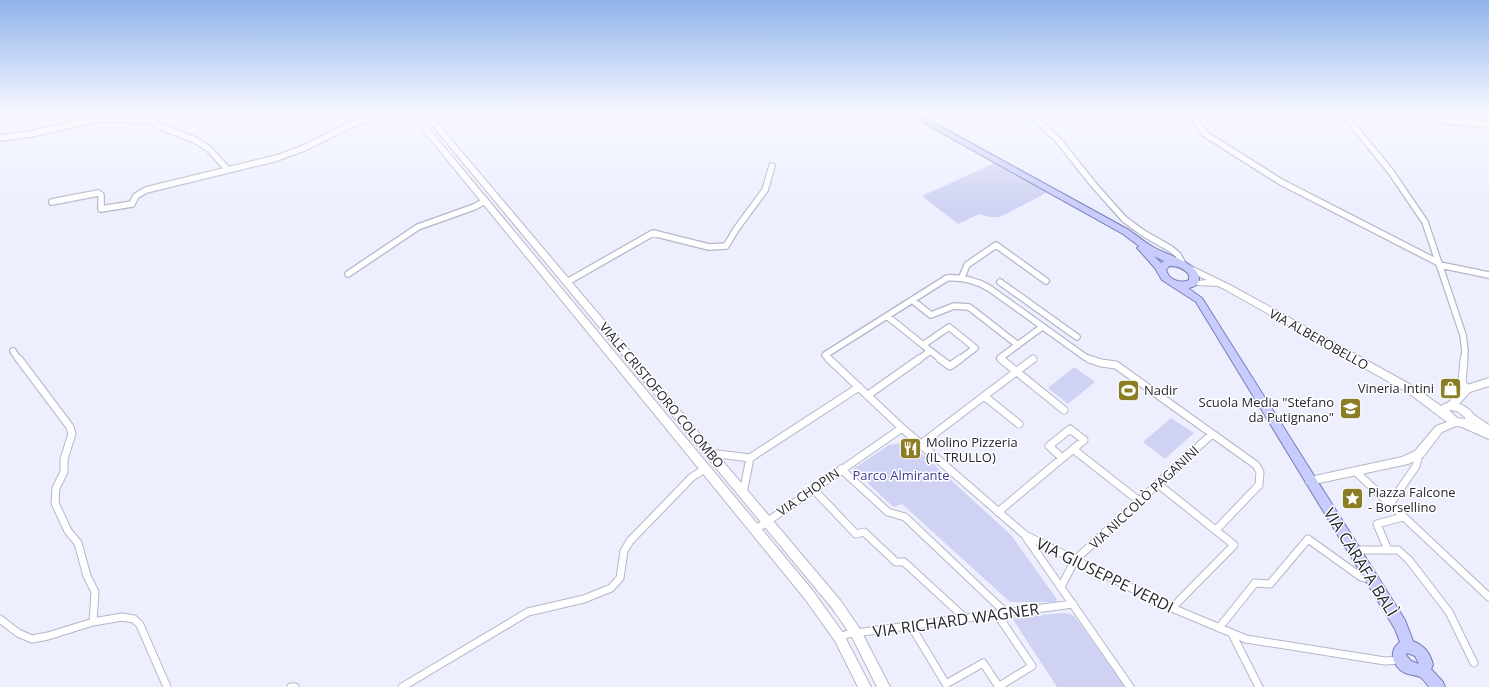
<svg xmlns="http://www.w3.org/2000/svg" width="1489" height="687" font-family="'Open Sans',sans-serif">
<style>
.green{fill:#cfd2f3}
.lines{fill:none;stroke-linecap:round;stroke-linejoin:round}
.minor-far1-casing{stroke:#b4b7c9;stroke-width:8}
.minor-casing{stroke:#b4b7c9;stroke-width:9}
.tertiary-casing{stroke:#b4b7c9;stroke-width:2}
.secondary-casing{stroke:#b4b7c9;stroke-width:2}
.primary-casing{stroke:#787cb4;stroke-width:2}
.minor-far1{stroke:#fff;stroke-width:5.5}
.minor{stroke:#fff;stroke-width:7}
.tertiary{fill:#fff;fill-rule:evenodd}
.secondary{fill:#fff;fill-rule:evenodd}
.primary{fill:#c8ccfd;fill-rule:evenodd}
.labels{text-anchor:middle;stroke-width:3;stroke-linejoin:round;paint-order:stroke}
.street-label{font-size:13px;fill:#27282f;stroke:#fff}
.poi-label{font-size:13px;fill:#27282f;stroke:#fff;text-anchor:start}
.park-label{font-size:13px;fill:#3f3996;stroke:#fff}
.near-street-label{font-size:16px;fill:#27282f;stroke:#fff}
</style>
<rect width="100%" height="100%" fill="#edefff"/>
<path class="green" d="M997 162 1050 191 1000 217H990L979 214 958 224 922 196Z
M1074 367 1095 382 1068 404 1048 388Z
M1171 418 1194 433 1165 459 1143 442Z
M903 443 916 448 1011 535 1054 595 1057 600 1055 602H1010L902 504 894 507 891 505 853 469 889 445Z
M1062 613 1070 614 1075 617 1125 687H1057L1012 618Z"/>
<g class="lines">
<defs>
<path id="minor-far1" d="M1030 113 1058 140 1093 184 1124 219 1143 233 1171 249 1178 255 1184 266
M1190 113 1205 134 1281 182 1439 263 1440 265 1489 275
M1343 113 1391 172 1425 222 1463 335 1465 351 1464 360
M1412 113 1429 119 1489 125
M0 138 30 134 91 120 113 119 152 121 159 126 195 140 209 149 227 169
M52 202 98 193 101 195V209L132 204 136 196 146 190 277 158 304 148 348 126 385 113
M348 274 418 227 474 207 485 201
M962 277 967 265 996 245 1046 281
M567 282 653 233 709 247 726 246 737 228 765 190 772 166
M1000 282 1077 337
M912 300 931 315 954 306 969 307 1018 345
M887 316 923 345
M923 345 942 360
M923 345 949 327 975 348 959 360
M13 351 19 360
M830 360 825 355 947 278C963 277 975 280 989 288L1085 357 1092 360
M918 360 930 351
M1002 360 1000 358 1042 327"/>
<path id="minor" d="M19 359 70 427 72 434 64 459V472L56 488 55 503 68 531 78 543 87 576 95 592 93 622
M829 359 902 428 1025 535 1172 608 1246 639 1385 661 1401 660
M940 359 950 366 960 359
M1001 359 1064 410
M1089 359 1101 363 1116 365 1256 465 1260 472 1259 485 1216 530
M1464 359 1462 383 1467 389
M868 395 919 359
M984 396 1019 424
M921 444 1033 359
M1073 449 1139 501
M710 453 750 458 743 493
M750 458 859 387
M841 469 888 512 905 517 1006 613
M1355 471 1489 597
M1158 484 1234 545 1172 608
M813 489 856 534 864 532 896 562H904L965 618
M1390 504 1416 466 1419 454
M998 512 1084 440 1070 429 1049 446 1062 458
M755 530 902 428
M1026 537 1130 687
M1354 550H1398L1409 560 1449 612 1474 663
M1388 550 1377 524 1403 517
M1061 587 1075 560 1212 434
M997 614 1032 666 998 687
M0 619 18 633 32 639 48 636 93 622 122 617 134 619 140 625 167 687
M911 626 946 684 983 663 999 687
M1219 628 1255 583 1270 584 1308 539 1361 577 1370 579
M1232 634 1259 687
M839 637 848 634 1073 604
M291 687H295
M402 687 528 612 584 599 611 588 620 578 624 551 630 541 692 477 705 469"/>
<path id="tertiary" d="M1468 411 1489 425V439L1462 427 1461 424 1462 421 1465 420 1475 424 1465 417 1464 415 1465 413Z"/>
<path id="secondary" d="M409 113H416L813 591 843 633 871 687H858L835 641 805 599Z
M422 113H429L840 600 860 629 890 687H877L852 637 832 608Z
M1189 265 1232 286 1413 386 1441 406 1449 402 1464 386 1489 378V386L1470 392 1459 404C1466 406 1471 410 1475 417L1472 425 1465 427 1456 426 1442 432 1423 457 1408 464 1310 485 1306 484 1305 481 1306 478 1310 477 1402 457 1415 451 1436 426 1447 422 1407 392 1226 290 1218 286 1197 285 1196 283 1197 281 1207 280 1186 270 1185 268 1186 266ZM1449 410 1457 411 1465 417V419L1457 418Z"/>
<path id="primary" d="M906 113H916L1129 230C1137 236 1146 243 1155 248 1167 255 1199 263 1199 279 1199 285 1194 287 1188 288L1202 298 1405 620 1413 641C1424 646 1430 652 1433 665L1431 669 1443 682 1445 687H1429C1427 684 1423 679 1420 677 1416 675 1410 675 1405 673 1392 666 1388 651 1400 642L1395 629 1196 302 1162 280 1155 268 1139 250 1137 248 1139 246 1123 234ZM1154 256 1164 261 1161 263ZM1169 266C1178 266 1184 268 1189 275V280C1180 284 1169 280 1166 270ZM1407 653 1415 656 1419 664 1411 661 1406 655Z"/>
</defs>
<use href="#minor-far1" class="minor-far1-casing"/>
<use href="#minor" class="minor-casing"/>
<use href="#tertiary" class="tertiary-casing"/>
<use href="#secondary" class="secondary-casing"/>
<use href="#primary" class="primary-casing"/>
<use href="#minor-far1" class="minor-far1"/>
<use href="#minor" class="minor"/>
<use href="#tertiary" class="tertiary"/>
<use href="#secondary" class="secondary"/>
<use href="#primary" class="primary"/>
</g>
<linearGradient id="sky" x2="0" y2="1"><stop stop-color="#90b3ec"/><stop offset="0.54" stop-color="#f7f8ff"/><stop offset="1" stop-color="#f7f8ff" stop-opacity="0"/></linearGradient>
<rect width="1489" height="210" fill="url(#sky)"/>
<defs>
<symbol id="shop-square" viewBox="-11 -11 22 22"><rect x="-9" y="-9" width="18" height="18" rx="4" fill="#8b7e24" stroke="#fff"/><path d="M-5-2.5h2.3a2.7 3.5 0 0 1 5.4 0H5L5.5 6h-11ZM-1.5-2.5h3a1.5 2.3 0 0 0-3 0Z" fill="#fff"/></symbol>
<symbol id="stadium-square" viewBox="-11 -11 22 22"><rect x="-9" y="-9" width="18" height="18" rx="4" fill="#8b7e24" stroke="#fff"/><path d="M0-5a6.5 5 0 1 0 0 10a6.5 5 0 1 0 0-10ZM-3.5-1.8h7v3.6h-7Z" fill="#fff"/></symbol>
<symbol id="school-square" viewBox="-11 -11 22 22"><rect x="-9" y="-9" width="18" height="18" rx="4" fill="#8b7e24" stroke="#fff"/><path d="M0-5L7-2L0 1L-7-2ZM-4 1L0 2.5L4 1V4Q0 6-4 4Z" fill="#fff"/></symbol>
<symbol id="restaurant-square" viewBox="-11 -11 22 22"><rect x="-9" y="-9" width="18" height="18" rx="4" fill="#8b7e24" stroke="#fff"/><path d="M-5-6h1v4h1v-4h1v4h1v-4h1v5L-1.5 .5V6h-2V.5L-5-1ZM5-6V6H3V1.5H1.5Q1.5-4 5-6Z" fill="#fff"/></symbol>
<symbol id="sight-square" viewBox="-11 -11 22 22"><rect x="-9" y="-9" width="18" height="18" rx="4" fill="#8b7e24" stroke="#fff"/><path d="M0-6L1.8-2.2L6-1.7L2.9 1.2L3.7 5.4L0 3.3L-3.7 5.4L-2.9 1.2L-6-1.7L-1.8-2.2Z" fill="#fff"/></symbol>
</defs>
<g fill-rule="evenodd">
<use href="#shop-square" x="1438" y="376" width="25" height="25"/>
<use href="#stadium-square" x="1116" y="378" width="25" height="25"/>
<use href="#school-square" x="1338" y="396" width="25" height="25"/>
<use href="#restaurant-square" x="898" y="436" width="25" height="25"/>
<use href="#sight-square" x="1340" y="486" width="25" height="25"/>
</g>
<g class="labels">
<g class="street-label">
<text transform="translate(1319 339) rotate(29)" y="5">VIA ALBEROBELLO</text>
<text transform="translate(662 395) rotate(50)" y="5">VIALE CRISTOFORO COLOMBO</text>
<text transform="translate(808 492) rotate(-35)" y="5">VIA CHOPIN</text>
<text transform="translate(1144 497) rotate(-43)" y="5">VIA NICCOLÒ PAGANINI</text>
</g>
<g class="poi-label">
<text x="1434" y="393" text-anchor="end">Vineria Intini</text>
<text x="1144" y="395">Nadir</text>
<text x="1334" y="407" text-anchor="end">Scuola Media "Stefano<tspan x="1334" dy="15">da Putignano"</tspan></text>
<text x="926" y="447">Molino Pizzeria<tspan x="926" dy="15">(IL TRULLO)</tspan></text>
<text x="1368" y="497">Piazza Falcone<tspan x="1368" dy="15">- Borsellino</tspan></text>
</g>
<g class="park-label">
<text x="901" y="480">Parco Almirante</text>
</g>
<g class="near-street-label">
<text transform="translate(1361 562) rotate(58)" y="6">VIA CARAFA BALÌ</text>
<text transform="translate(1105 575) rotate(26)" y="6">VIA GIUSEPPE VERDI</text>
<text transform="translate(956 620) rotate(-8)" y="6">VIA RICHARD WAGNER</text>
</g>
</g>
</svg>
